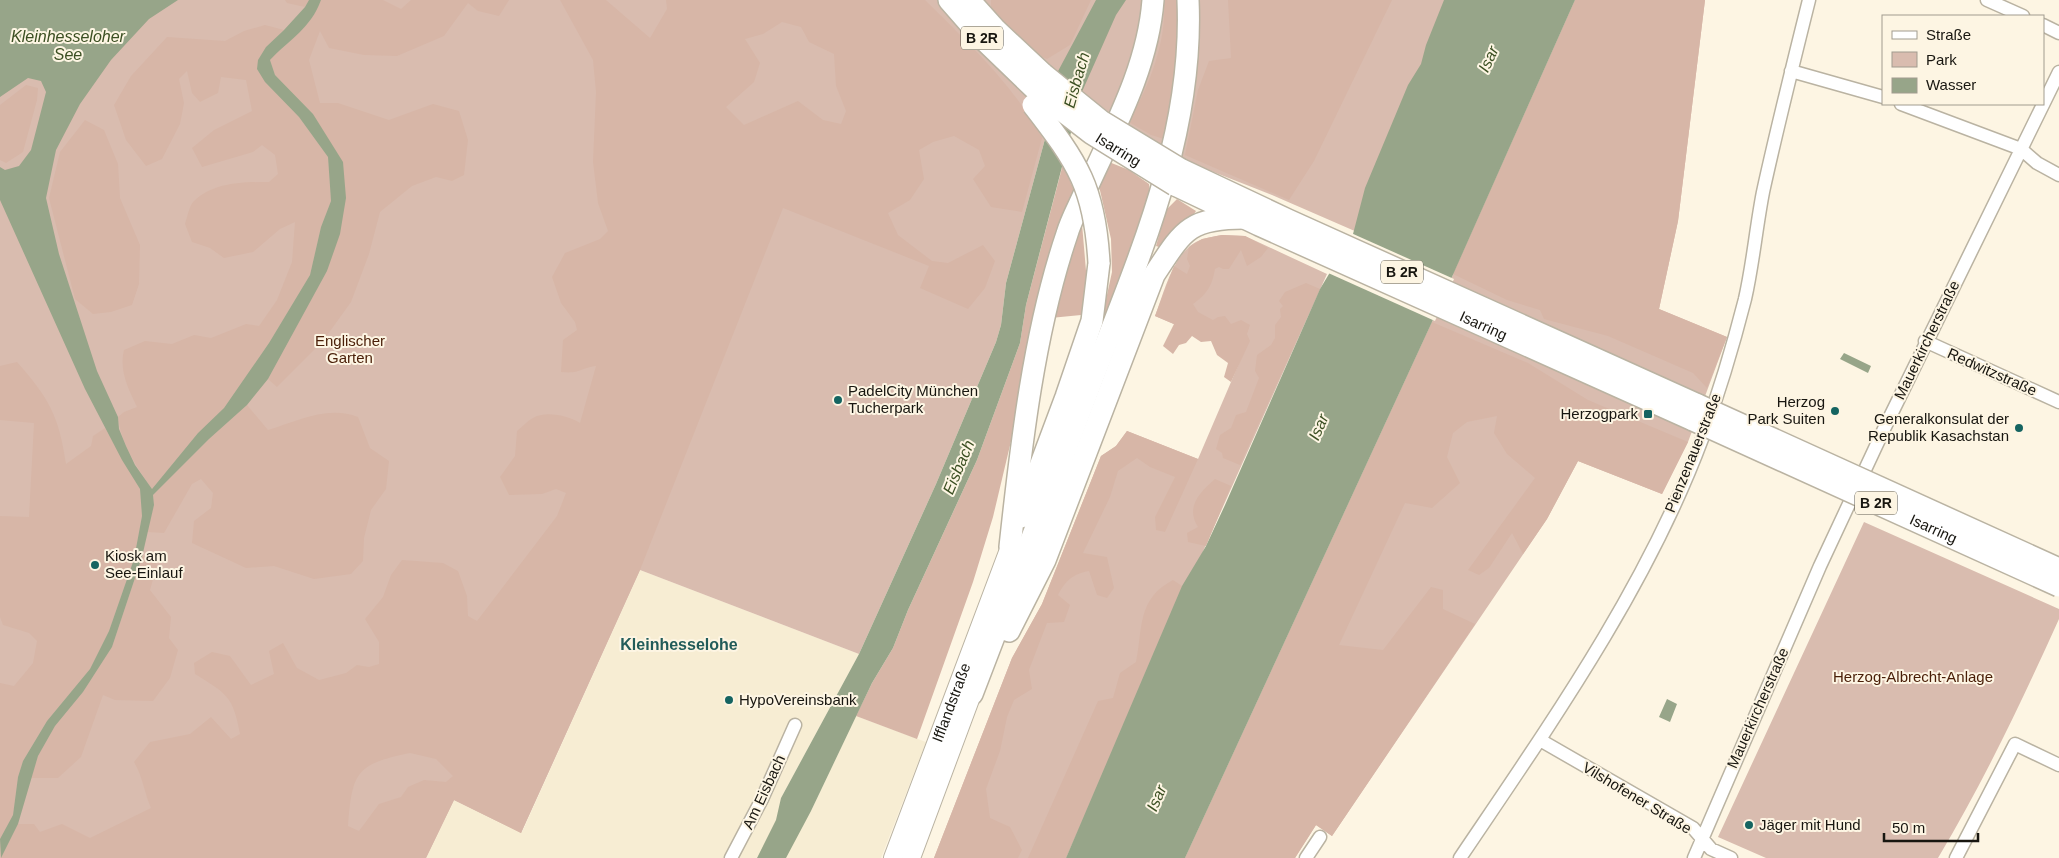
<svg xmlns="http://www.w3.org/2000/svg" width="2059" height="858" font-family="Helvetica,sans-serif">
<style>
.built{fill:#f7edd3}
.green{fill:#d9bcaf}
.forest{fill:#d7b6a7;fill-rule:evenodd}
.water{fill:#97a589}
.pier{fill:#fdf5e3}
.lines{fill:none;stroke-linecap:round;stroke-linejoin:round}
.minor-casing{stroke:#bab3a2;stroke-width:15}
.secondary-casing{stroke:#bab3a2;stroke-width:20}
.trunk-casing{stroke:#bab3a2;stroke-width:24}
.minor{stroke:#fff;stroke-width:12}
.secondary{stroke:#fff;stroke-width:18}
.trunk{stroke:#fff;stroke-width:21}
.trunk-bridge-casing{stroke:#bab3a2;stroke-width:24;stroke-linecap:butt}
.trunk-bridge{stroke:#fff;stroke-width:21}
.poi-dot{fill:#156461;stroke:#fdf5e3;stroke-width:2}
.labels{text-anchor:middle;stroke-width:4;stroke-linejoin:round;paint-order:stroke}
.shield{fill:#fdf5e3;stroke:#5d594f;stroke-width:1}
.shield-label{font-size:14px;font-weight:bold;fill:#181610}
.street-label{font-size:15px;fill:#181610;stroke:#fdf5e3}
.park-label{font-size:15px;fill:#491e07;stroke:#fdf5e3}
.poi-label{font-size:15px;fill:#181610;stroke:#fdf5e3;text-anchor:start}
.water-label{font-size:16px;font-style:italic;fill:#3b4f22;stroke:#fdf5e3}
.neighbourhood-label{font-size:16px;font-weight:bold;fill:#225c59;stroke:#fdf5e3}
</style>
<rect width="100%" height="100%" fill="#fdf5e3"/>
<path class="built" d="M640 570 859 654 781 798 811 811 856 716 926 742 881 858H426L454 800 522 832Z"/>
<path class="green" d="M0 0H1458L1357 232 1272 195 1183 160 1081 94 1045 139 1006 283 1001 325 996 342 936 484 859 654 640 570 521 833 454 800 426 858H0Z
M1575 0H1705L1678 221 1659 309 1727 337 1688 442 1662 494 1578 461 1547 519 1332 836 1316 825 1295 858H1185L1432 322Z
M1222 235 1245 236 1327 274 1066 858H934L1012 658 1042 604 1101 456 1116 446 1127 431 1198 459 1243 354 1155 316C1165 290 1174 248 1203 239 1209 237 1216 236 1222 235Z
M1864 522 2059 609V619C2022 701 1984 781 1938 858H1766L1718 837Z"/>
<path class="forest" d="M285 0H309L305 7 287 3Z
M321 0H383L401 9 411 0H509L499 16 478 11 468 3 444 36 397 56 364 55 329 48 320 31 309 60 320 103H338L389 120 433 104 459 111 468 140 464 175 452 181 436 177 412 186 380 212 369 254 351 302 323 341 277 387 268 379 327 271 346 198 313 114 275 75 270 60C289 40 311 28 321 0Z
M560 0H606L650 38 667 9 666 0H925C967 42 1014 85 1042 138L1022 212 991 207 973 179 985 166 979 150 954 136 933 142 919 150 924 179 910 200 888 213 898 235 932 261 948 263 983 245 995 261 985 288 968 309 920 288 929 266 783 208 640 570 521 833 454 800 426 858H1L18 824H34L40 832 62 824 90 838 151 808C144 792 143 777 134 762L150 742 190 734 211 717 231 739 240 734C233 696 227 694 195 674L194 663 212 652 230 656 251 685 274 674 269 651 283 643 297 668 319 680 346 673 357 665 369 667 379 664V642L365 619 383 597 391 575 402 560 443 563 458 571 467 596 468 616 477 621 557 516 566 493 556 489 542 494 509 495 500 477 515 456 517 431C522 427 527 421 533 418 545 410 570 416 580 423L596 366C580 368 581 374 561 372L563 340 577 330 575 322 561 303 552 277 565 253 600 239 608 231 598 203 593 162 596 92 593 60ZM782 22 801 27 809 42 834 54 836 86 846 111 841 124 823 120 798 101 744 125 726 107 754 82 760 63 745 39 763 34ZM410 753 436 759 453 776 446 782 424 780 408 787 401 797 379 804 359 831 348 826C352 771 357 764 410 753Z
M991 0H1091L1070 45 1047 59 1034 54 991 14Z
M1164 0H1181L1176 85 1164 139 1151 135 1129 122C1149 86 1167 42 1164 0Z
M1228 0H1392L1314 161 1289 200 1185 155 1198 90 1209 61 1231 58Z
M1575 0H1705L1678 221 1659 309 1727 337 1707 388 1693 373 1608 336 1544 319 1540 310 1507 300 1453 274Z
M265 25 284 30 266 47 265 82 299 117 328 157 331 201 321 227 310 275 269 343 224 408 198 433 152 489C137 467 121 444 118 417L124 412 137 407C128 388 119 371 124 350L145 341 172 344 194 335 211 338 246 324 259 326 277 300 292 262 295 222 280 229 253 252 224 258 210 248 192 242 185 224C187 218 189 207 193 202 213 182 243 182 269 182L278 174 275 155 262 145 253 152 202 167 192 148 214 130 252 111 246 80 221 77 218 93 200 102 192 93 187 71 179 79 184 103 180 124 162 159 146 166 126 140 114 105 131 76 167 37 225 41 244 31Z
M26 85 38 88 37 100 23 152 6 163 0 160V105Z
M85 120 104 130 118 164 120 198 140 245 139 284 132 305 111 312 93 314 75 299 49 198 60 152Z
M1109 162 1129 170 1149 184 1150 192 1103 325 1101 322 1112 272 1111 239 1099 186Z
M1063 164 1077 197 1082 224 1088 294 1081 315 1040 319 993 517 973 582 917 739 856 716 872 683 893 648 908 610 977 460 1020 343 1026 305Z
M1177 199 1196 211 1188 223 1162 248 1156 246 1166 210Z
M1222 235 1245 236 1268 248 1261 257 1247 266 1241 250 1229 269H1223L1219 267 1215 269C1212 286 1207 294 1193 304L1198 312 1213 320 1218 317 1225 316 1231 324 1241 320 1250 325 1247 334 1250 341 1231 382 1224 377 1228 363 1217 355 1211 341 1201 342 1192 336 1186 343 1179 345 1173 354 1163 346 1174 324 1155 316 1174 266 1187 274 1190 266 1187 259 1189 247 1202 239Z
M1306 283 1320 289 1240 465 1223 458 1222 453 1216 449 1220 435 1231 428 1236 415 1246 412 1259 378 1255 371 1257 355 1271 345 1275 338V325L1281 317 1280 309 1283 306 1279 301 1285 292Z
M1432 322 1528 363 1588 400 1688 442 1662 494 1578 461 1547 519 1523 554 1512 533 1489 568 1479 575 1468 570 1535 478 1507 454 1494 433 1497 416 1467 422 1453 433 1447 457 1460 483 1432 508 1405 503 1339 645 1383 650 1431 587 1443 590V609L1475 624 1332 836 1316 825 1295 858H1185Z
M17 362C49 398 59 416 66 464L91 446 93 436 105 428 140 489 142 516 134 559 109 631 90 669 47 721 23 761 18 777 13 815 0 839V683L14 686 33 663 37 641 29 633 3 625 0 617V516L29 517 34 423 0 420V366Z
M247 405 268 430C297 421 328 405 358 417L370 448 389 461 386 489 371 510 364 538 363 561 351 574 314 579 274 566 246 568 192 543 194 521 211 508 213 493 201 479 192 484 164 533 147 532 154 505 153 495 209 439Z
M1127 431 1198 459 1165 532 1156 530 1155 517 1175 477 1150 467 1137 458 1118 471 1110 497 1083 553 1107 557 1114 588 1107 598 1097 595 1089 571C1073 574 1066 580 1058 595L1070 605 1064 622 1047 623 1029 670 1032 689 1014 700 1007 717 1000 751 986 789 990 818 1010 827 1022 850 1018 858H934L1012 658 1042 604 1101 456 1116 446Z
M1215 479 1231 486 1206 546 1188 542 1187 533 1198 527C1185 507 1200 492 1215 479Z
M149 555 157 565 150 590 171 617 169 638 178 650 170 678 153 701 115 700 103 695 81 757 58 778H31L38 756 55 726 83 692 112 647 142 557Z
M1173 580 1182 586 1066 858H1028L1098 701 1113 698 1120 673 1136 662C1143 627 1137 599 1173 580Z"/>
<path class="water" d="M0 0H178L149 19 111 60 80 104 56 150 46 198 59 254 97 371 118 417 119 429 126 446 135 465 152 489 198 433 224 408 269 343 310 275 321 227 331 201 328 157 299 117 265 82 257 69 258 60 266 47 284 30 305 7 309 0H321C311 28 290 39 270 60L275 75 313 114 343 162 346 198 340 234 327 271 268 379 247 405 209 439 153 495 154 505 142 557 112 647 83 692 55 726 38 756 18 824 1 858 0 839 13 815 18 777 23 761 47 721 90 669 109 631 134 559 142 516 140 489 122 460 85 389 0 200V167L5 170 19 166 31 150 46 92 41 81 28 78 0 97Z
M1096 0H1126L1116 15 1081 94 1026 305 1020 343 977 460 908 610 893 648 872 683 811 811 786 858H757L776 820 781 798 859 654 936 484 996 342 1001 325 1006 283 1045 139 1056 75Z
M1444 0H1575L1432 322 1185 858H1066L1182 586 1206 546 1225 505 1320 289 1353 234 1365 188 1408 85 1421 64 1426 45Z
M1844 353 1871 366 1868 373 1840 359Z
M1667 699 1677 704 1670 722 1659 717Z"/>
<path class="pier" d="M1351 233 1454 279 1435 321 1326 272Z"/>
<g class="lines">
<defs>
<path id="minor" d="M1987 0 2023 16
M2043 25 2059 33
M1791 71 1883 97
M1901 104 2021 149 2037 163 2059 175
M1925 341 2059 402
M1540 740 1693 828 1711 849 1731 858
M731 858 762 799 795 725
M1306 858 1320 837
M1460 858C1549 726 1646 589 1702 439 1719 393 1733 346 1745 299 1753 264 1756 228 1763 192 1777 128 1793 64 1809 0
M1694 858 1820 566 1884 429 2059 72
M1956 858 2015 744 2059 765"/>
<g id="secondary">
<path id="s1" d="M893 858 1010 547"/>
<path d="M911 858 972 694"/>
</g>
<g id="trunk">
<path d="M949 0 984 40 1038 92"/>
<path d="M969 0 996 30 1043 74"/>
<path d="M1180 169 1288 220 1698 405"/>
<path id="s2" d="M1175 185 1259 225 1693 420"/>
<path d="M1021 517 1066 397 1092 321 1099 263"/>
<path d="M1010 547C1021 445 1034 331 1067 234 1071 220 1079 206 1085 192 1113 130 1148 68 1153 0"/>
<path d="M1009 631 1045 560 1154 275C1183 231 1188 218 1244 218"/>
<path d="M972 694C1013 588 1053 483 1093 377 1140 255 1194 133 1188 0"/>
</g>
</defs>
<use href="#minor" class="minor-casing"/>
<use href="#secondary" class="secondary-casing"/>
<use href="#trunk" class="trunk-casing"/>
<use href="#minor" class="minor"/>
<use href="#secondary" class="secondary"/>
<use href="#trunk" class="trunk"/>
<defs>
<g id="trunk-bridge">
<path d="M1043 74 1101 121 1180 169"/>
<path id="s3" d="M1038 92 1091 133 1175 185"/>
<path d="M1033 105C1078 163 1095 188 1099 263"/>
<path d="M1698 405 2059 569"/>
<path id="s4" d="M1693 420 2059 586"/>
</g>
</defs>
<use href="#trunk-bridge" class="trunk-bridge-casing"/>
<use href="#trunk-bridge" class="trunk-bridge"/>
</g>
<g class="poi-dot">
<circle cx="838" cy="400" r="5"/>
<circle cx="1835" cy="411" r="5"/>
<rect x="1643" y="409" width="10" height="10" rx="2.5"/>
<circle cx="2019" cy="428" r="5"/>
<circle cx="95" cy="565" r="5"/>
<circle cx="729" cy="700" r="5"/>
<circle cx="1749" cy="825" r="5"/>
</g>
<g class="labels">
<g class="shield">
<rect x="961" y="26.5" width="42" height="23" rx="4"/>
<rect x="1381" y="260.5" width="42" height="23" rx="4"/>
<rect x="1855" y="491.5" width="42" height="23" rx="4"/>
</g>
<g class="shield-label">
<text x="982" y="43">B 2R</text>
<text x="1402" y="277">B 2R</text>
<text x="1876" y="508">B 2R</text>
</g>
<g class="street-label">
<text dy="5" stroke="none"><textPath href="#s3" startOffset="99">Isarring</textPath></text>
<text dy="5" stroke="none"><textPath href="#s2" startOffset="339">Isarring</textPath></text>
<text transform="translate(1927 340) rotate(-64)" y="5">Mauerkircherstraße</text>
<text transform="translate(1992 372) rotate(24)" y="5">Redwitzstraße</text>
<text transform="translate(1693 453) rotate(-68)" y="5">Pienzenauerstraße</text>
<text dy="5" stroke="none"><textPath href="#s4" startOffset="264">Isarring</textPath></text>
<text dy="5" stroke="none"><textPath href="#s1" startOffset="166">Ifflandstraße</textPath></text>
<text transform="translate(1758 708) rotate(-66)" y="5">Mauerkircherstraße</text>
<text transform="translate(764 792) rotate(-65)" y="5">Am Eisbach</text>
<text transform="translate(1637 798) rotate(31)" y="5">Vilshofener Straße</text>
</g>
<g class="park-label">
<text x="350" y="346">Englischer<tspan x="350" dy="17">Garten</tspan></text>
<text x="1913" y="682">Herzog-Albrecht-Anlage</text>
</g>
<g class="poi-label">
<text x="848" y="396">PadelCity München<tspan x="848" dy="17">Tucherpark</tspan></text>
<text x="1825" y="407" text-anchor="end">Herzog<tspan x="1825" dy="17">Park Suiten</tspan></text>
<text x="1638" y="419" text-anchor="end">Herzogpark</text>
<text x="2009" y="424" text-anchor="end">Generalkonsulat der<tspan x="2009" dy="17">Republik Kasachstan</tspan></text>
<text x="105" y="561">Kiosk am<tspan x="105" dy="17">See-Einlauf</tspan></text>
<text x="739" y="705">HypoVereinsbank</text>
<text x="1759" y="830">Jäger mit Hund</text>
</g>
<g class="water-label">
<text x="68" y="42">Kleinhesseloher<tspan x="68" dy="18">See</tspan></text>
<text transform="translate(1488 59) rotate(-65)" y="6">Isar</text>
<text transform="translate(1076 80) rotate(-74)" y="6">Eisbach</text>
<text transform="translate(1318 427) rotate(-67)" y="6">Isar</text>
<text transform="translate(958 467) rotate(-67)" y="6">Eisbach</text>
<text transform="translate(1156 798) rotate(-67)" y="6">Isar</text>
</g>
<g class="neighbourhood-label">
<text x="679" y="650">Kleinhesselohe</text>
</g>
</g>
<rect x="1882" y="15" width="162" height="90" fill="#fdf5e3" stroke="#a19c8f"/>
<rect x="1892" y="31" width="25" height="8" fill="#ffffff" stroke="#a19c8f"/>
<text x="1926" y="40" font-size="15" fill="#181610">Straße</text>
<rect x="1892" y="52" width="25" height="15" fill="#d9bcaf" stroke="#a19c8f"/>
<text x="1926" y="65" font-size="15" fill="#181610">Park</text>
<rect x="1892" y="78" width="25" height="15" fill="#97a589" stroke="#a19c8f"/>
<text x="1926" y="90" font-size="15" fill="#181610">Wasser</text>
<path d="M1884 833v8h94v-8" fill="none" stroke="#181610" stroke-width="2.5"/>
<text x="1892" y="833" font-size="15" fill="#181610" stroke="#fdf5e3" stroke-width="4" paint-order="stroke">50 m</text>
</svg>
